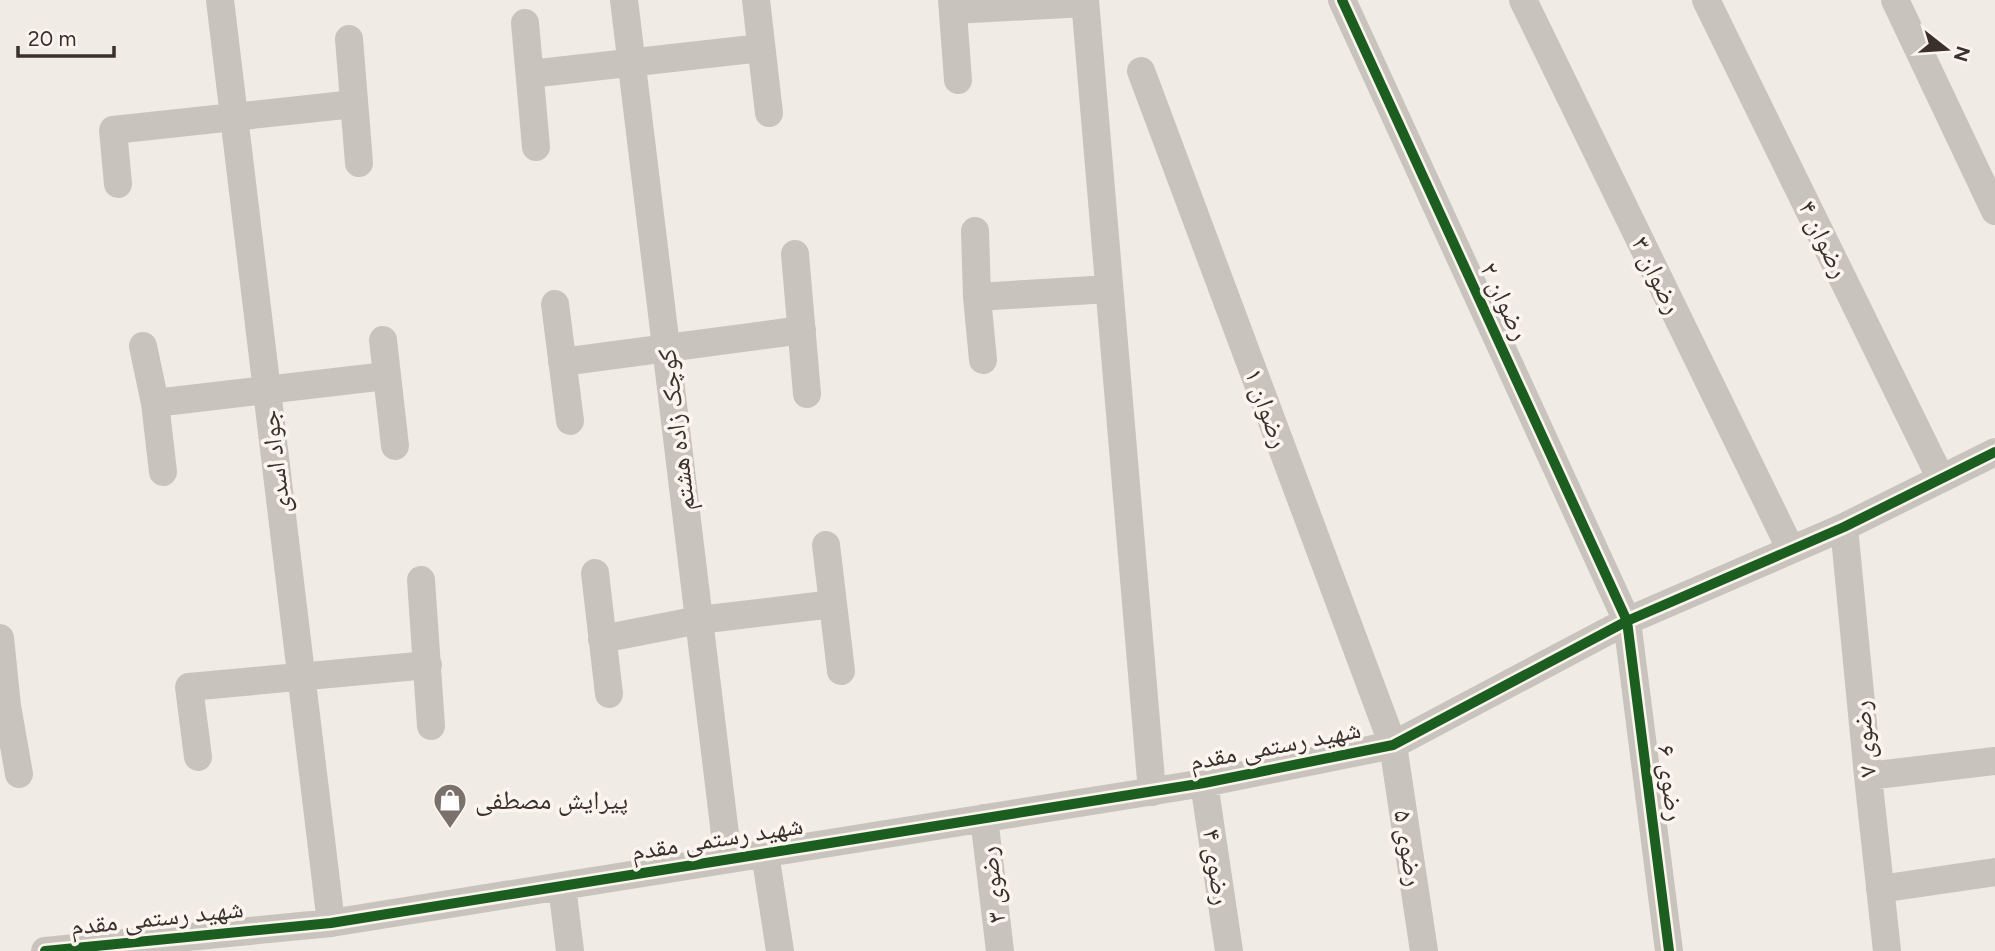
<svg xmlns="http://www.w3.org/2000/svg" width="1995" height="951" font-family="Figtree,'Noto Naskh Arabic',sans-serif">
<style>
.lines{fill:none;stroke-linecap:round;stroke-linejoin:round}
.street{stroke:#c9c3be;stroke-width:28}
.cycleway-casing{stroke:#fbf5ee;stroke-width:15}
.cycleway{stroke:#1b5e20;stroke-width:10}
.labels{text-anchor:middle;stroke-width:7;stroke-linejoin:round;paint-order:stroke}
.street-label{font-size:26px;fill:#3b302b;stroke:#fbf5ee}
.poi-label{font-size:26px;fill:#3b302b;stroke:#fbf5ee;text-anchor:start}
</style>
<rect width="100%" height="100%" fill="#f0ebe5"/>
<g class="lines">
<path class="street" d="M220 0 331 923
M624 0 728 859
M756 0 769 113
M952 0 958 80
M1085 0 1152 792
M1342 0 1627 621 1669 951
M1523 0 1791 550
M1706 0 1941 479
M1895 0 1995 211
M953 10 1085 3
M525 23 536 147
M349 39 359 163
M1141 71 1393 745 1424 951
M530 74 761 48
M118 184 113 130 354 104
M975 231 977 297 983 360
M795 254 807 394
M977 297 1109 289
M555 304 570 421
M383 340 395 446
M143 346 155 403 163 472
M562 362 802 330
M155 403 386 376
M1844 527 1868 776 1887 951
M826 545 841 671
M595 573 609 694
M421 580 431 726
M0 638 7 706 19 774
M602 639 699 620 833 604
M198 757 189 687 428 665
M1868 776 1995 761
M1204 783 1229 951
M984 818 1000 951
M765 853 780 951
M562 886 570 951
M1880 889 1995 872
M45 951 331 923 1204 783 1393 745 1627 621 1844 527 1995 452"/>
<defs>
<path id="cycleway" d="M1342 0 1627 621 1669 951
M45 951 331 923 1204 783 1393 745 1627 621 1844 527 1995 452"/>
</defs>
<use href="#cycleway" class="cycleway-casing"/>
<use href="#cycleway" class="cycleway"/>
</g>
<defs>
<symbol id="shop-pin" viewBox="-11 -11 22 30"><path d="M0 17L-7.5 6A9.5 9.5 0 1 1 7.5 6Z" fill="#7a716c" stroke="#fbf5ee"/><path d="M-5-2.5h2.3a2.7 3.5 0 0 1 5.4 0H5L5.5 6h-11ZM-1.5-2.5h3a1.5 2.3 0 0 0-3 0Z" fill="#fff"/></symbol>
</defs>
<g fill-rule="evenodd">
<use href="#shop-pin" x="431" y="781" width="38" height="52"/>
</g>
<g class="labels">
<g class="street-label">
<text transform="translate(1824 239) rotate(64)" y="9">رضوان ۴</text>
<text transform="translate(1657 275) rotate(64)" y="9">رضوان ۳</text>
<text transform="translate(1505 301) rotate(65)" y="9">رضوان ۲</text>
<text transform="translate(1267 408) rotate(70)" y="9">رضوان ۱</text>
<text transform="translate(676 430) rotate(-97)" y="9">کوچک زاده هشتم</text>
<text transform="translate(275 462) rotate(-97)" y="9">جواد اسدی</text>
<text transform="translate(1864 739) rotate(-95)" y="9">رضوی ۷</text>
<text transform="translate(1275 745) rotate(-11)" y="9">شهید رستمی مقدم</text>
<text transform="translate(1671 783) rotate(83)" y="9">رضوی ۶</text>
<text transform="translate(717 838) rotate(-9)" y="9">شهید رستمی مقدم</text>
<text transform="translate(1409 848) rotate(81)" y="9">رضوی ۵</text>
<text transform="translate(1217 867) rotate(82)" y="9">رضوی ۴</text>
<text transform="translate(992 885) rotate(-97)" y="9">رضوی ۳</text>
<text transform="translate(157 917) rotate(-6)" y="9">شهید رستمی مقدم</text>
</g>
<g class="poi-label">
<text x="475" y="809">پیرایش مصطفی</text>
</g>
</g>
<g transform="translate(1946 49) rotate(107)" stroke="#fbf5ee" stroke-width="5" paint-order="stroke">
<path d="M0-5L12 26L0 18L-12 26Z" fill="#3b302b"/>
<text y="-10" font-size="19" font-weight="bold" text-anchor="middle" fill="#3b302b">N</text>
</g>
<path d="M18 46v10h96v-10" fill="none" stroke="#3b302b" stroke-width="3.5"/>
<text x="28" y="46" font-size="21" fill="#3b302b" stroke="#fbf5ee" stroke-width="5" paint-order="stroke">20 m</text>
</svg>
